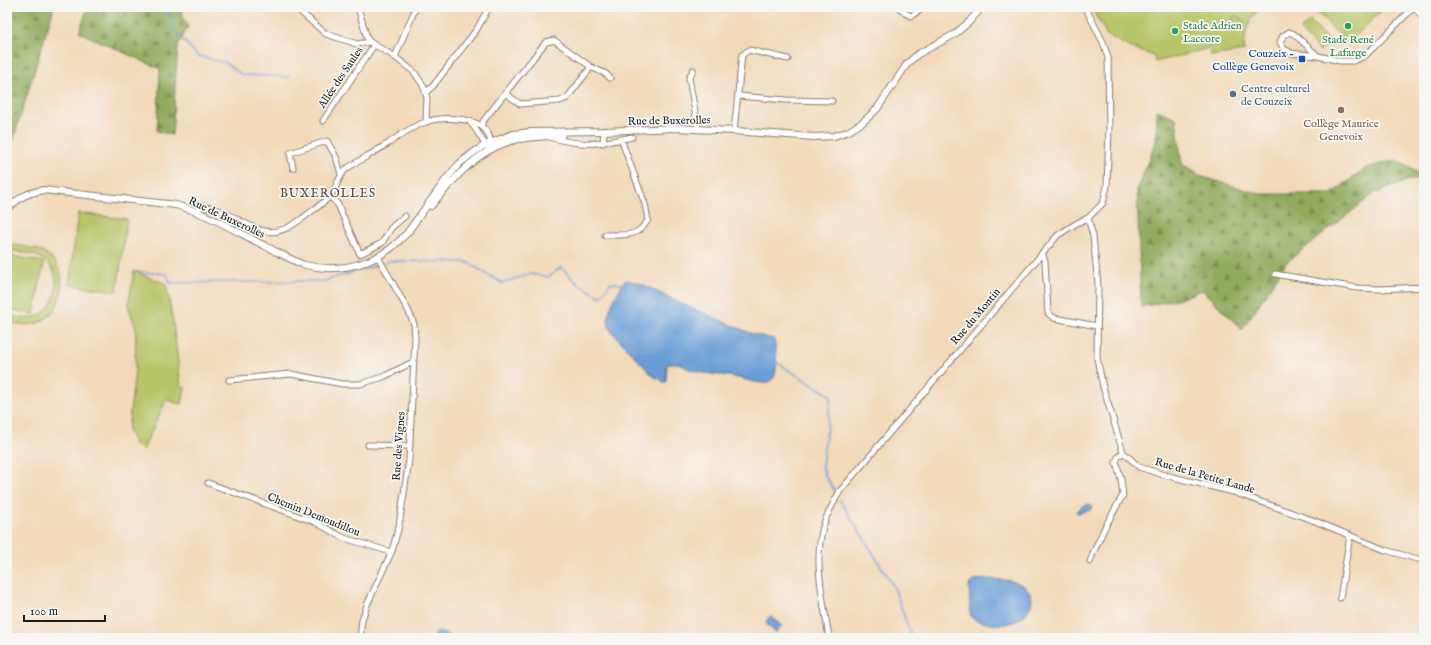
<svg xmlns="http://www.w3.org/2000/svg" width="1431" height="645" font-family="'IM FELL English',serif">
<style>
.green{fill:#b8c568;stroke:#6a7042}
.forest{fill:url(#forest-firs);stroke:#57633c}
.park{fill:url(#park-crowns);stroke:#6a7042}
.water{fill:#699dd5;stroke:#425c78}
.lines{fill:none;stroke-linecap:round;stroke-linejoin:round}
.stream{stroke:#699dd5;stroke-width:1.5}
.minor-casing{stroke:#877b6b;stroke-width:7}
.tertiary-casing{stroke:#877b6b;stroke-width:8}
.minor{stroke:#fff;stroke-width:5}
.tertiary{stroke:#fff;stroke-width:6}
.leisure-dot{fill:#2e9e5b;stroke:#f6f6f2;stroke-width:1.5}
.transit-dot{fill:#1a4fb4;stroke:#f6f6f2;stroke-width:1.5}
.service-dot{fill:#5c6f8a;stroke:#f6f6f2;stroke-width:1.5}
.education-dot{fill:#8d6e63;stroke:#f6f6f2;stroke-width:1.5}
.labels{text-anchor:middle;stroke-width:3.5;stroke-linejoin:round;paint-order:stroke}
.leisure-label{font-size:11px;fill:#27864d;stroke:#f6f6f2;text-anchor:start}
.transit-label{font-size:11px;fill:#164399;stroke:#f6f6f2;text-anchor:end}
.street-label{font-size:11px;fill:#1c1c1c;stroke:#f6f6f2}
.service-label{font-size:11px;fill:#4e5e75;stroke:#f6f6f2;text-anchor:start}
.education-label{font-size:11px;fill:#785e54;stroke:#f6f6f2}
.neighbourhood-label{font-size:12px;letter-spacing:1px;fill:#5c473c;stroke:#f6f6f2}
</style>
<defs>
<pattern id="forest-firs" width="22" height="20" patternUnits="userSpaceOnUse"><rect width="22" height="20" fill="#92aa5c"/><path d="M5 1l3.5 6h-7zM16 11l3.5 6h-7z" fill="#768a4b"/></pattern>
<pattern id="park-crowns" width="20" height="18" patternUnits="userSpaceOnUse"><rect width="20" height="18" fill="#b8c568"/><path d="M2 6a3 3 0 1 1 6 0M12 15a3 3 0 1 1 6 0" fill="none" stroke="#9ea95a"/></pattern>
</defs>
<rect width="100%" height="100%" fill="#f6f6f2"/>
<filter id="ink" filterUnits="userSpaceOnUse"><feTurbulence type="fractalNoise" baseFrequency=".025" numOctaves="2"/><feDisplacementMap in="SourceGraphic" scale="8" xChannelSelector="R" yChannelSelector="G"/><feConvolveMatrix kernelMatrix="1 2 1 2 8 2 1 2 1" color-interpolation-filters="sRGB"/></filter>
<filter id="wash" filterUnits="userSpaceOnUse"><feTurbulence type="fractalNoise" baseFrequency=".012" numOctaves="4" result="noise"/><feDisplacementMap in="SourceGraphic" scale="16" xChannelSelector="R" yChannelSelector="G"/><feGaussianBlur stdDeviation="0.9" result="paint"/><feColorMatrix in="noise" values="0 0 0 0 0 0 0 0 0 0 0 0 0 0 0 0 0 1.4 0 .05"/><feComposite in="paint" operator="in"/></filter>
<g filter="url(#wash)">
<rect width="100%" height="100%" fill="#f2daba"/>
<path class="green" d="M1091 7H1261C1248 20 1244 34 1244 51L1211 56 1210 48 1155 62 1154 56 1127 46 1107 35Z
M1312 7H1385L1348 44Z
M1310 21 1330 42 1320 51 1300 30Z
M78 213 127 219 117 291 69 285Z
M7 244C20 246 37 247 48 255 70 271 65 311 40 322 29 327 18 324 7 322V315C16 317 26 320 35 317 57 310 65 272 43 259 33 253 18 252 7 250Z
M7 255 44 262 34 314 7 309Z
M134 271 166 284 173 322 181 386 185 387 182 404 166 400 143 450 135 445 128 430 135 371 136 328 128 306Z"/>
<path class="forest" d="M7 7H54L7 160Z
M88 7H179L188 27 178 45 172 135 157 131 160 69 79 32Z
M1157 110 1176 118 1182 164 1203 177 1260 194H1331L1366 168 1396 160 1424 176V179L1406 181 1375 193 1287 262 1242 330 1202 290 1182 298 1141 307 1137 189 1156 141Z"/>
<path class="park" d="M1236 15 1245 22 1240 28 1231 21Z"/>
<path class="water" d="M628 280 644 285 678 302 753 334 774 339C776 348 779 371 773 379 771 382 766 383 762 383 751 382 740 378 729 376 716 374 703 374 692 370 686 368 683 366 679 363L673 364H667L666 382H663L660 378H656L651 374 611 331C602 314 617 296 624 281Z
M1089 504 1092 507 1090 510 1078 513 1076 512 1082 506Z
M988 579C998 580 1013 579 1022 585 1042 597 1028 618 1011 623 999 626 982 624 972 618L970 614 969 585 975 580Z
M770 616 782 625 776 633 765 623Z
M439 632 446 634 452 638H433L435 633Z"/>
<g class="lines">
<path class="stream" d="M167 7 174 23 172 28 198 56 226 63 242 75 289 77
M385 263 390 261 467 262 502 283 531 274 549 277 561 267 578 284 601 297 610 283 623 284
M138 272 167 274 170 283 324 281 377 265
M774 361 831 396 822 465 825 476 835 491
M840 500 894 587 912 638"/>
</g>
</g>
<g filter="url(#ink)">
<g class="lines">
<defs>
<path id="minor" d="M295 7 326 34 357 44 370 42
M358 7 367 38 370 42 395 57 414 72 423 85 427 98 426 122
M701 7 718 8 743 7
M899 7 905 13 911 16 925 7
M1414 7 1424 18
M1318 56 1294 34 1289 32 1283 36 1280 42 1283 48 1291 53 1318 56 1340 61H1353L1365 56 1414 7
M395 57 416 7
M591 67 606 74 610 78
M693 70 689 78 698 129
M426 92 433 86 477 29 489 7
M738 96 786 100 832 101
M323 121 374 45
M481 126 484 120 546 42 554 40 591 67 567 98 560 101 520 104 505 93
M734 131 742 55 749 50 788 59
M549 137C583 147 599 144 632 137
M603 143 604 131
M293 168 290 153 327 141 336 157 341 174
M330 196 338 205 360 254 382 243 391 228 405 216
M197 212 202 206C226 210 234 219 255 228 278 239 295 224 312 211 319 206 326 201 331 195 337 186 339 176 346 169 360 160 375 152 389 143 400 135 413 126 426 122 440 117 469 117 481 126 489 132 492 140 490 150 481 141 479 132 470 122
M1088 218 1093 236 1098 284 1097 358 1103 387 1123 452 1139 467 1161 474 1233 492 1315 521 1385 550 1417 559H1424
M605 235C625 234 636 239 648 220L645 204 621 139
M1042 253 1045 261 1048 313 1054 318 1097 326
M1275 274 1357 288 1379 289 1424 287
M229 380 291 374 342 384H360L383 377 413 362
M368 445 410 446
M208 483 315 522 344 538 391 552
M1090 562 1093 553 1105 527 1123 495 1121 479 1116 462 1118 457 1123 452
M1340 598 1350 535
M360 638 362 620 367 605 392 551 399 526 409 460 415 338 414 324 408 310 378 257
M829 638C824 602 813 563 823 527 826 515 834 502 840 491L1058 235 1077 223 1088 218 1103 203 1107 186 1109 130 1108 58 1103 42 1085 7"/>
<path id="tertiary" d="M431 206C453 180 474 153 508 142 524 136 545 137 562 135
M7 209C21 197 24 194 43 190L176 205C209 214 239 233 269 248 281 254 293 261 305 265 332 272 364 267 387 251 395 246 402 238 409 231
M407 233 447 178 459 164 473 153 485 145 513 134 531 132 604 131 676 128 734 131 814 137 834 136 849 131 863 122 877 109 907 64 918 54 955 34 969 22 982 7"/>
</defs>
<use href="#minor" class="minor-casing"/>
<use href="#tertiary" class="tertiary-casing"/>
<use href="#minor" class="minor"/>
<use href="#tertiary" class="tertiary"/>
</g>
</g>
<g class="leisure-dot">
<circle cx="1348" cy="26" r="4"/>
<circle cx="1175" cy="31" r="4"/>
</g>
<rect class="transit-dot" x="1298" y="55" width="8" height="8" rx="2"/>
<circle class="service-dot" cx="1233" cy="94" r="4"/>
<circle class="education-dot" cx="1341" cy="110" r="4"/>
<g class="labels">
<g class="leisure-label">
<text x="1183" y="29">Stade Adrien<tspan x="1183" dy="13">Laccore</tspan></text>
<text x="1348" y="43" text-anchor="middle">Stade René<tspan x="1348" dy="13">Lafarge</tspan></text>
</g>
<g class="transit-label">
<text x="1294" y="57">Couzeix -<tspan x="1294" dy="13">Collège Genevoix</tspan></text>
</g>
<g class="street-label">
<text transform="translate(340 77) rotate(-56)" y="4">Allée des Saules</text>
<text transform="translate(669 120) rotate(-1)" y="4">Rue de Buxerolles</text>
<text transform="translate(227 217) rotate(25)" y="4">Rue de Buxerolles</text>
<text transform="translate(975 316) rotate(-50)" y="4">Rue du Montin</text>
<text transform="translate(398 446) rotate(-86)" y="4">Rue des Vignes</text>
<text transform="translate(1205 475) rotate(16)" y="4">Rue de la Petite Lande</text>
<text transform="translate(314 514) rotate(22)" y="4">Chemin Demoudillou</text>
</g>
<g class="service-label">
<text x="1241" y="92">Centre culturel<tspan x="1241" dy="13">de Couzeix</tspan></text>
</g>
<g class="education-label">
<text x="1341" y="127">Collège Maurice<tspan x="1341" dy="13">Genevoix</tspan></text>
</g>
<g class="neighbourhood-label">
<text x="328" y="197">BUXEROLLES</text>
</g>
</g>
<rect width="1431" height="645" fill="none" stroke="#f6f6f2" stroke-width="24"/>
<path d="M24 615v6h81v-6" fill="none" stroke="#1c1c1c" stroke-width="2"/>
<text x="30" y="615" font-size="12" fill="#1c1c1c" stroke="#f6f6f2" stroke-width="3" paint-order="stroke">100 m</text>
</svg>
